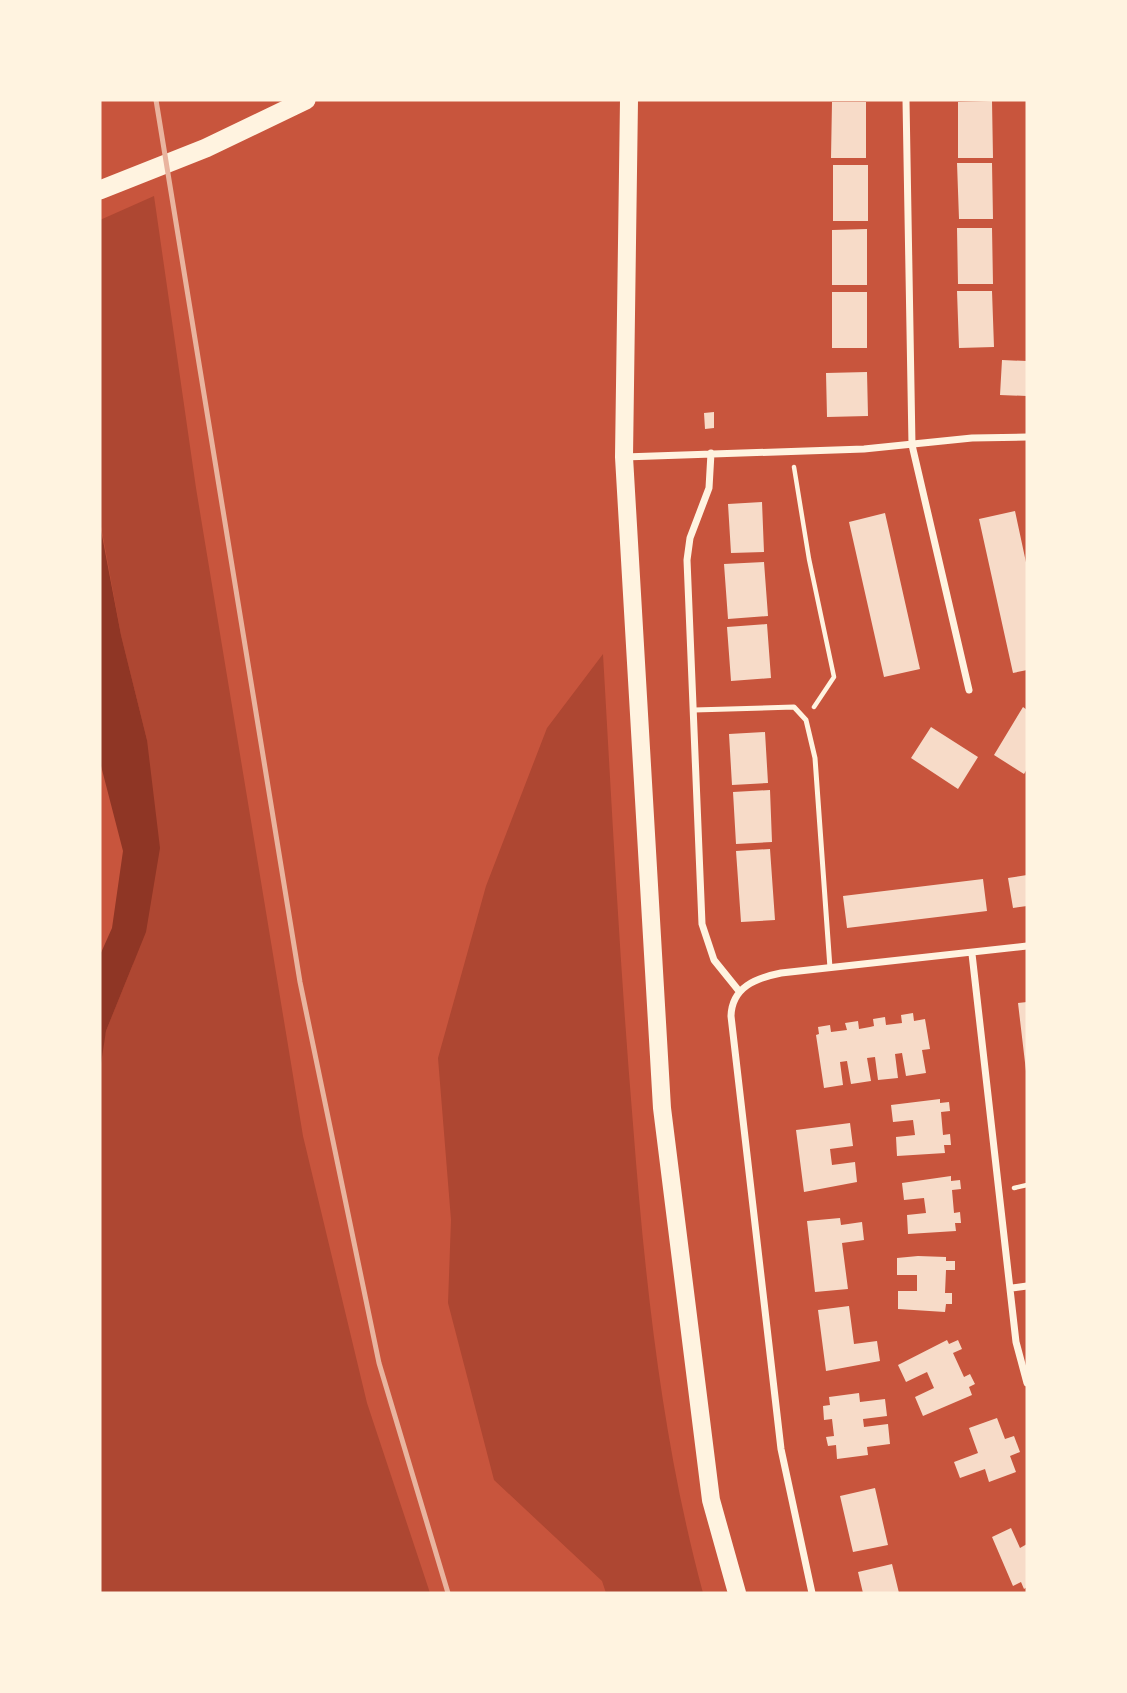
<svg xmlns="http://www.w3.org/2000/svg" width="1127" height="1693" font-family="Poppins,sans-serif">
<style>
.green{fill:#ae4732}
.water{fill:#8f3625}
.building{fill:#f7dbc8}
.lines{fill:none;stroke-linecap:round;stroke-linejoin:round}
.path{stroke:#fff3e0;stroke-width:4.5}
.service{stroke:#fff3e0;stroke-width:5}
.minor{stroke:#fff3e0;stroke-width:7}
.primary{stroke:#fff3e0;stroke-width:18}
.trunk{stroke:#fff3e0;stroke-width:19}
.rail{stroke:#e9b49f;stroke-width:5}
</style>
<rect width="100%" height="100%" fill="#c8553d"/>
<path class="green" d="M154 196 196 488 303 1136 367 1403 430 1593H100V1056L106 1031 133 964 147 740 121 635 100 521V220Z
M603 654C612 811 620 967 633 1124 645 1281 662 1441 703 1593H606L602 1581 494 1480 448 1303 451 1220 438 1058 486 886 547 728Z"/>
<path class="water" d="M100 525 121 635 147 740 160 848 146 932 106 1031 100 1070V955L112 928 123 851 100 762Z"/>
<path class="building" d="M992 101 993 158H958V102Z
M832 102H866V158H831Z
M957 163H992L993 219H959Z
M833 165H868V221H833Z
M957 228H992L993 284H958Z
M867 229V285H832V230Z
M957 291H992L994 347 959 348Z
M832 292H867V348H832Z
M1002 360 1027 361V396L1000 395Z
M867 372 868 416 827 417 826 373Z
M714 412V428L705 429 704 413Z
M762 502 764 552 731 553 728 504Z
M1015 511 1027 567V670L1013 673 979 519Z
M885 513 920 669 884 677 849 522Z
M764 562 768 616 728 619 724 564Z
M767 624 771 678 731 681 727 627Z
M1023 707 1027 710V769L1024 774 994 755Z
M931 727 978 757 958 789 911 758Z
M765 732 768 783 732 785 729 734Z
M770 790 772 842 736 844 733 792Z
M770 849 775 920 741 922 736 851Z
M1027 875V906L1013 908 1008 878Z
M983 879 987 911 847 928 843 896Z
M1027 1002V1071H1026L1018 1003Z
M913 1013 914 1021 925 1019 930 1049 922 1050 926 1073 906 1076 902 1053 895 1054 898 1078 878 1080 875 1057 867 1058 871 1081 851 1084 847 1061 840 1062 843 1085 824 1088 816 1035 819 1034 818 1027 830 1025 831 1032 847 1030 845 1023 858 1021 859 1029 870 1027 874 1026 873 1019 885 1017 886 1025 902 1023 901 1015Z
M940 1099V1103L949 1102 950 1111 941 1112 943 1135 950 1134 951 1145H944L945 1153 897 1156 896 1137 915 1135 913 1120 893 1122 891 1105Z
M850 1123 853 1146 830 1149 832 1165 855 1162 857 1182 804 1192 796 1130Z
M951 1176V1181L960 1180 961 1189 952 1190 954 1213 960 1212 961 1223H955L956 1231 908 1234 907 1215 926 1213 924 1198 904 1200 902 1183Z
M840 1218 841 1225 862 1222 864 1240 842 1243 848 1289 815 1292 807 1221Z
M918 1256 946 1257V1261H955V1270H946L945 1293H952V1304H946L945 1312 898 1309V1291H917V1275H897V1258Z
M849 1306 854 1344 877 1341 880 1361 826 1371 818 1310Z
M947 1340 949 1344 958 1340 962 1349 953 1353 964 1377 970 1374 975 1384 969 1387 972 1395 923 1416 915 1397 934 1388 927 1372 906 1382 898 1365Z
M859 1393 860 1402 885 1399 887 1416 863 1419 864 1427 888 1424 890 1444 867 1447 868 1455 837 1459 836 1445 828 1446 826 1437 834 1436 832 1419 824 1420 823 1406 830 1405 829 1397Z
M997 1418 1005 1439 1014 1436 1020 1452 1010 1456 1016 1472 989 1482 985 1469 960 1478 954 1462 978 1453 969 1428Z
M875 1488 888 1545 853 1552 840 1496Z
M1011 1528 1020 1548 1027 1544V1587L1024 1589 1021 1582 1013 1586 992 1537Z
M892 1564 899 1593H863L858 1572Z"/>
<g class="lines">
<path class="path" d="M794 467 809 559 834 677 814 707
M1014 1188 1027 1185"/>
<path class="service" d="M694 710 794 707 806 720 815 758 830 968"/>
<path class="minor" d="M906 100 912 445 969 690
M711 453 709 488 690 538 687 560 702 924 714 960 739 991
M624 457 864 449 972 438 1027 437
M972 954 1016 1342 1027 1383
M1012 1288 1027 1286
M812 1593 781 1449 731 1016C732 987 756 978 781 973L1027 946"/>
<path class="primary" d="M629 100 624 457 662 1108 711 1500 737 1593"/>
<path class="trunk" d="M100 190 206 148 306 100"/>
<path class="rail" d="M156 100 300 982 379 1363 448 1593"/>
</g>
<rect width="1127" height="1693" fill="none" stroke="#fff3e0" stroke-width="203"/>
</svg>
